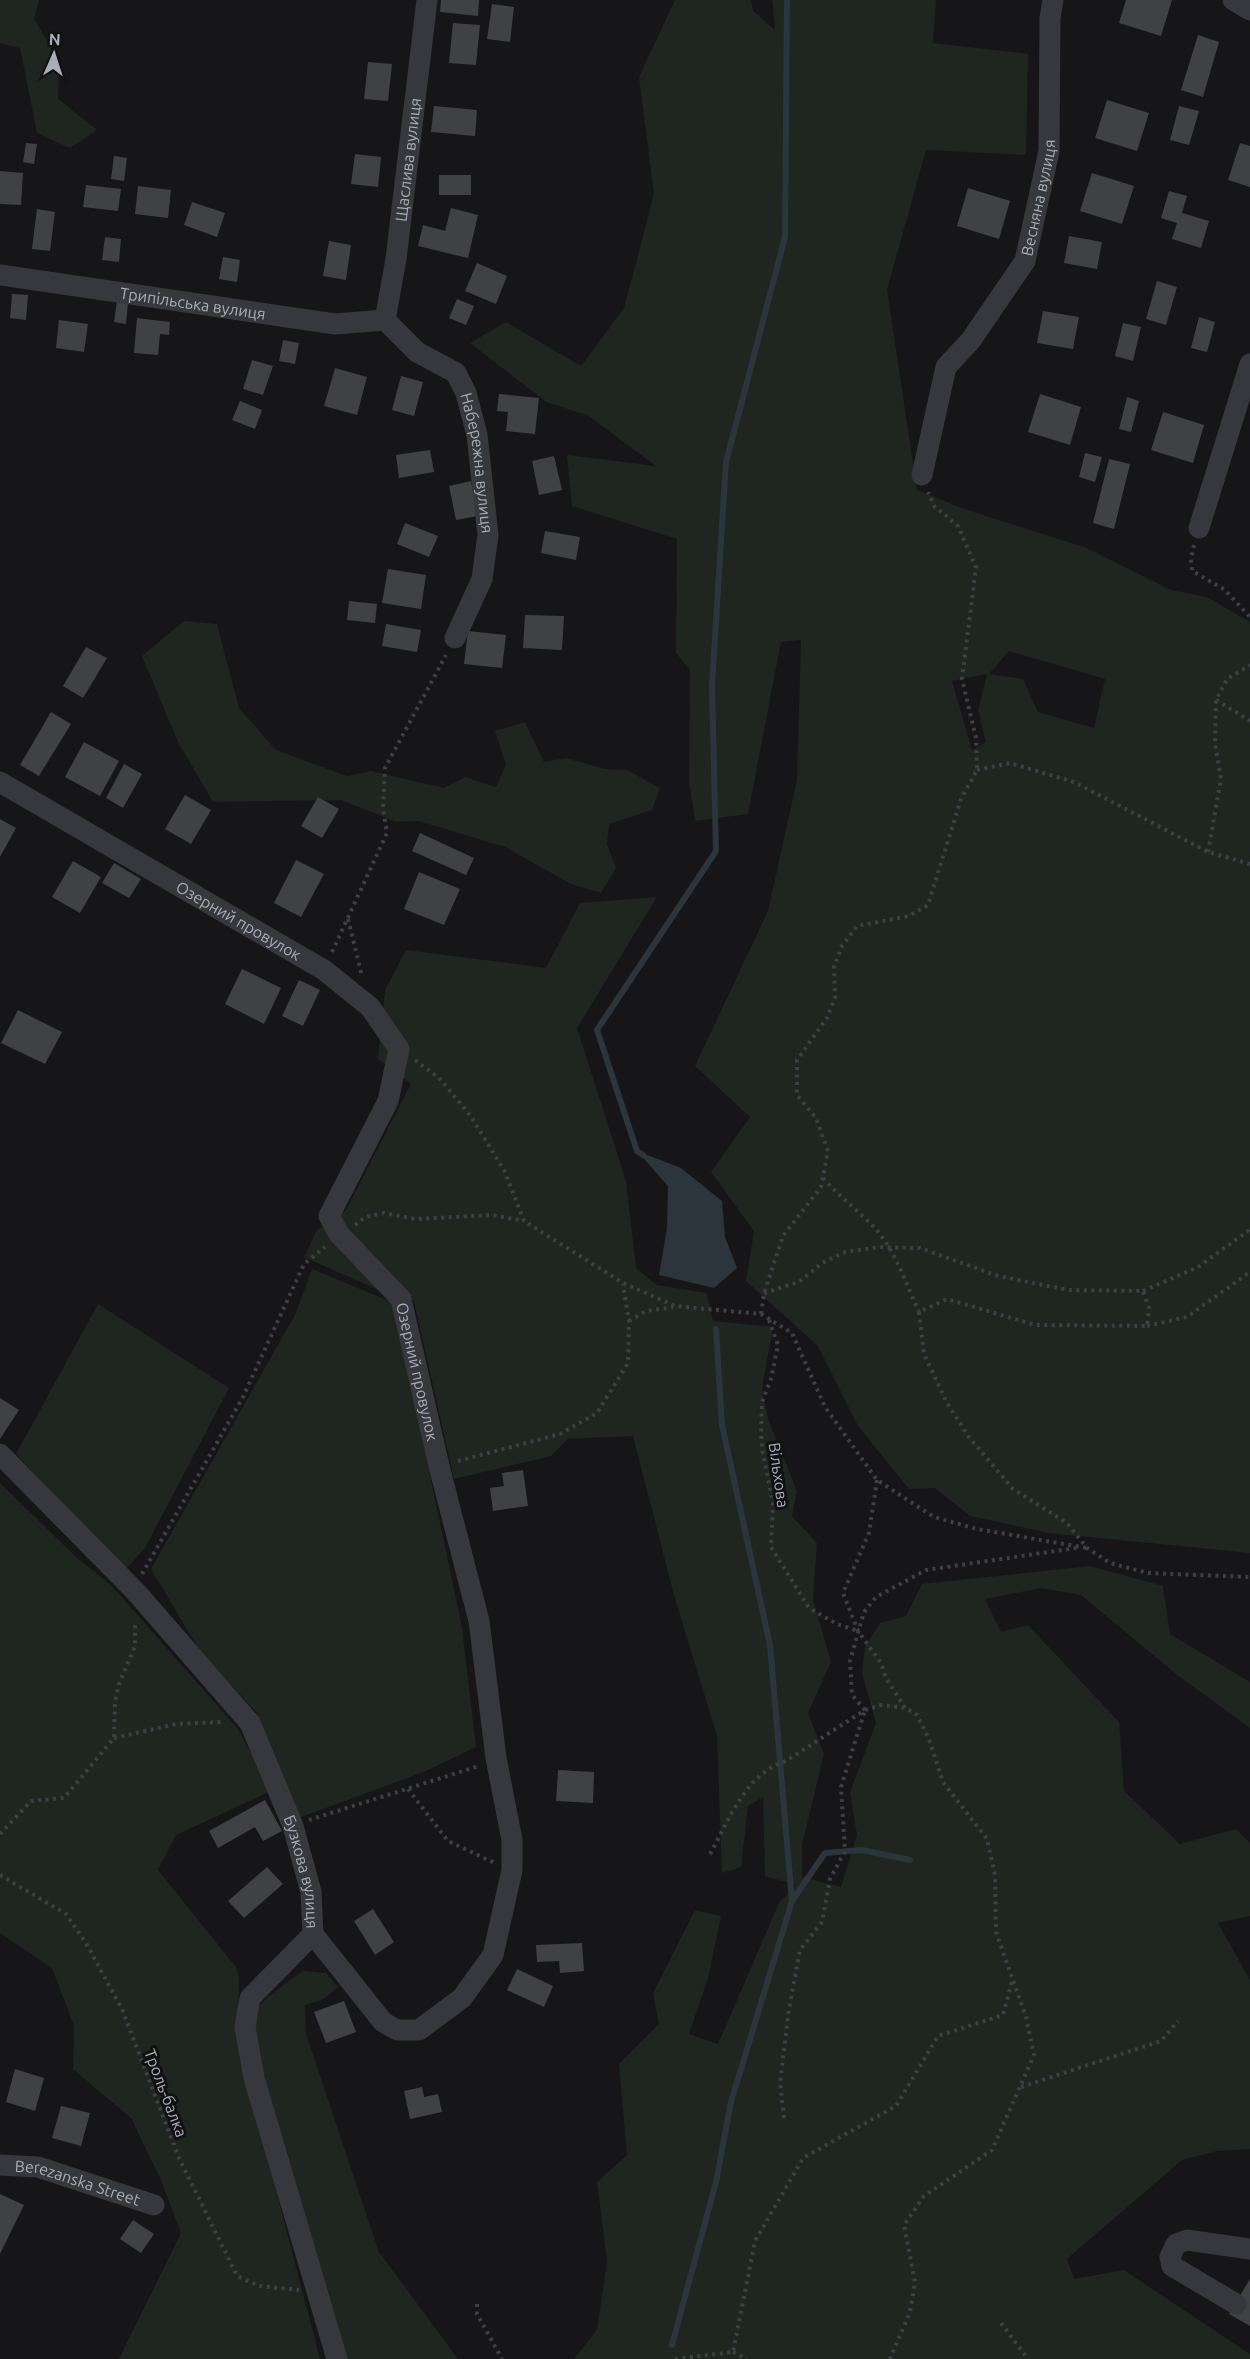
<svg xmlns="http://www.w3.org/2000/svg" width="1250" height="2359" font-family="Ubuntu,sans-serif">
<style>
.green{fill:#1e261f;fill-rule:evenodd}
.water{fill:#2c353c}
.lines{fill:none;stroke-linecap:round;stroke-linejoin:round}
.stream{stroke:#2c353c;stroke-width:6}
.building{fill:#404145}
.path{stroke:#3d3f44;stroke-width:4;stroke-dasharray:3 4.5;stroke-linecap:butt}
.minor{stroke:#37383d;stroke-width:21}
.labels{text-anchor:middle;stroke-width:6;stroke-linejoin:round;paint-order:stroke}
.street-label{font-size:16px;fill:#a8adb8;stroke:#111113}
</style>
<rect width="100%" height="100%" fill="#161618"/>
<path class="green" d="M0 0H39L34 18 59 63 58 99 97 130 70 148 37 133 20 48 0 43Z
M675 0H751L753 11 775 30 772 0H936L933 43 1028 54 1026 155 926 150 887 290 917 490 964 509 1084 547 1171 590 1207 597 1250 622V1553L1049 1533 970 1516 935 1488 909 1489 858 1426 818 1346 746 1281 754 1231 711 1172 750 1117 695 1066 768 911 797 780 801 640 781 642 748 814 695 821 689 781 690 670 676 653 677 539 572 506 567 455 656 466 587 415 546 402 470 343 506 322 581 366 624 308 654 194 639 77ZM1009 651 1105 679 1094 728 1038 712 1023 679 989 674ZM987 674 978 710 986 742 972 750 952 681Z
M184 621 217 624 239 708 276 750 347 776 371 771 444 788 465 777 496 787 506 765 495 731 525 722 544 762 566 758 604 769 627 770 660 788 652 810 609 824 607 844 616 868 601 893 571 884 505 847 419 821 397 822 341 800 213 802 178 742 142 656Z
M657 897 577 1028 626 1181 636 1268 657 1285 707 1293 713 1321 773 1327 762 1389 768 1419 797 1491 792 1516 817 1543 813 1600 831 1662 808 1713 824 1754 802 1845V1877L841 1887 857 1835 850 1792 876 1723 862 1673 865 1647 880 1623 906 1616 922 1584 1090 1566 1163 1586 1170 1634 1250 1682V1728L1176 1674 1081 1595 1041 1588 985 1599 1001 1632 1028 1625 1119 1722 1124 1791 1180 1844 1236 1829 1250 1843V1916L1218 1923 1250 1980V2149L1217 2151 1182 2160 1067 2259 1074 2279 1124 2270 1250 2354V2359H574L597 2330 607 2261 597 2182 627 2155 619 2064 659 2024 653 1993 695 1910 721 1916 708 1978 689 2034 718 2044 779 1903 796 1885 765 1876 763 1797 748 1806 741 1867 722 1873 717 1736 674 1595 633 1436 568 1439 551 1456 454 1479 414 1301 390 1295 304 1257 317 1230 346 1210 411 1084 378 1059 385 990 406 950 546 968 580 903Z
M312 1269 394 1303 462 1628 476 1747 426 1771 296 1819 257 1713 200 1651 151 1569 295 1315Z
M98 1304 229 1388 145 1548 125 1570 16 1454Z
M0 1483 76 1557 111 1585 238 1729 271 1791 176 1835 158 1870 236 1967 239 1977 238 2044 320 2359H119L181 2233 161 2180 131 2118 73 2069 74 2026 52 1968 0 1933Z
M303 1971 326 1973 338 1987 324 1999 305 2005 306 2034 379 2252 458 2359H347L263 2076C248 2007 246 2012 303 1971Z"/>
<path class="water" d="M637 1151 681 1168 722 1201 725 1237 737 1268 714 1288 659 1275 667 1228 668 1186Z"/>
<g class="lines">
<path class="stream" d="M643 1155 637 1151 597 1030 716 851 712 686 726 462 785 237 787 0
M792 1901 825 1853 862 1850 910 1860
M672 2345 716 2182 731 2102 792 1901 770 1645 722 1425 716 1329"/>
</g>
<path class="building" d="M441 0H479L478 16 440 12Z
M1126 0H1172L1161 36 1119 23Z
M492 4 514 7 510 42 487 39Z
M453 23 480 25 476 65 449 63Z
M1198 35 1219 42 1203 97 1181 90Z
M368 62 392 64 388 101 364 99Z
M1107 100 1149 113 1137 151 1095 138Z
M434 106 477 110 475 136 431 132Z
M1179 106 1199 111 1189 145 1170 140Z
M26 143 37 144 34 164 23 162Z
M1240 143 1250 146V187L1228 180Z
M355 154 381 157 378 187 351 184Z
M114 156 127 158 124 181 111 179Z
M0 171 23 173 21 205 0 204Z
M1092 173 1134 186 1122 224 1080 211Z
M439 175H471V195H439Z
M86 185 121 189 118 211 83 207Z
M138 186 171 190 168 218 135 214Z
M968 188 1010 201 999 239 957 226Z
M1169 191 1187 196 1182 213 1209 221 1201 248 1172 239 1177 223 1161 218Z
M192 202 225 213 217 237 184 225Z
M451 208 478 215 468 258 418 246 423 225 445 231Z
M37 209 55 212 50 251 32 249Z
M1069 236 1102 242 1097 269 1064 263Z
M105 237 121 239 119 262 102 260Z
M329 241 351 245 346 280 323 276Z
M223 257 240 260 237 282 219 279Z
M477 263 507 276 496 304 465 291Z
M1157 281 1177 287 1166 325 1146 319Z
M12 294 28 295 26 320 10 318Z
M457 299 474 306 466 325 449 318Z
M117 301 128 302 126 324 114 322Z
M1043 311 1079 317 1073 349 1037 343Z
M1199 317 1215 322 1207 352 1191 348Z
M137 318 170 322 169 335 160 334 158 355 134 353Z
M59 320 88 324 84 352 56 348Z
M1123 323 1141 327 1133 361 1115 356Z
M283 340 299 343 295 364 279 361Z
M252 360 273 366 263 395 243 389Z
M335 368 367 377 357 415 324 406Z
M401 376 423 382 414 416 392 410Z
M499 394 539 398 535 434 506 431 508 412 497 411Z
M1040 394 1081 407 1070 445 1028 432Z
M1127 397 1139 401 1131 432 1119 429Z
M240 401 262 410 255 429 232 420Z
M1163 412 1204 425 1193 463 1151 450Z
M430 450 434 472 399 478 396 455Z
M1085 453 1102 457 1095 482 1079 477Z
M554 456 562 490 539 495 532 461Z
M1109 459 1130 464 1114 529 1093 523Z
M471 481 478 516 456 520 449 486Z
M405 523 438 536 429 557 397 544Z
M545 531 580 537 576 560 541 553Z
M388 569 426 575 421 609 382 603Z
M349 601 377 604 375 623 347 620Z
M525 615 564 616 562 650 523 648Z
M386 624 421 630 417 652 382 646Z
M468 631 506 635 502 668 464 664Z
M86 647 107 658 83 698 63 686Z
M51 712 71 724 39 776 20 765Z
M84 742 119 761 100 796 65 777Z
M124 764 142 774 123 808 106 798Z
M185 795 211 810 191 844 165 829Z
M318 797 339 809 322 838 301 826Z
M0 819 16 828 0 857Z
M420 833 474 858 466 875 412 851Z
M296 860 324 874 301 917 274 903Z
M73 861 101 877 80 913 52 897Z
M114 863 141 879 129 898 102 883Z
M419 872 460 889 444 925 404 909Z
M242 969 281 988 264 1024 225 1004Z
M299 980 320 990 303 1026 282 1016Z
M18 1010 62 1032 45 1064 1 1043Z
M0 1398 19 1410 0 1439Z
M523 1470 528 1506 493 1511 490 1488 504 1486 502 1473Z
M558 1770 594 1772 593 1803 556 1801Z
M265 1800 282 1831 263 1841 255 1827 218 1848 209 1831Z
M267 1867 283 1884 244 1918 228 1901Z
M373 1909 394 1942 375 1955 354 1921Z
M582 1943 584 1971 560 1973 559 1961 537 1962 536 1945Z
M517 1969 553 1986 544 2007 507 1990Z
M344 2001 356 2032 326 2043 314 2012Z
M15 2069 44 2078 35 2111 6 2102Z
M422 2087 424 2097 438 2094 442 2112 410 2119 404 2091Z
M61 2106 90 2113 81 2146 52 2138Z
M0 2194 24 2205 0 2254Z
M133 2220 154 2234 141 2253 120 2239Z
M1250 2279V2326L1229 2314Z"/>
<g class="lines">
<path class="path" d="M1194 545 1191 559 1192 571 1225 590 1250 617
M1216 700 1250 721
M977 770 1010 763 1074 782 1208 852 1250 864
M1208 852 1221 779 1215 744 1216 700 1227 679 1250 665
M348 919 362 976
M332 952 387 833 383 809 385 768 446 655
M415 1060 439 1078 470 1115 504 1170 524 1221 623 1283 675 1306 761 1314 792 1333 825 1407 877 1480 934 1517 977 1529 1087 1548
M823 1178C839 1196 857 1210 873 1226 895 1249 906 1284 919 1312
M355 1225 365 1217 384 1213 416 1219 492 1215 524 1221
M1143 1291 1198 1267 1248 1231 1250 1234
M764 1293 799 1282 822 1263 845 1252 880 1247 920 1248 998 1276 1068 1290 1143 1291 1149 1308 1147 1326 1035 1325 947 1299 919 1312 924 1354 946 1401 968 1436 1013 1489 1067 1523 1087 1548 1110 1563 1148 1573 1250 1577
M761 1314 764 1293 783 1236 821 1187 828 1151 816 1118 797 1095V1060L827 1018 835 998 834 967 842 946 857 926 909 916 928 905 961 799 977 770 976 738 962 679 976 567 958 526 934 506 928 492
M769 1320 778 1345 771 1379 762 1402 761 1428 762 1449 773 1503 771 1547 809 1608 837 1624 858 1631
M629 1321 646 1311 673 1307
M1147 1326 1187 1317 1250 1272
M458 1461 560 1434 597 1413 628 1363 629 1321 623 1284
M877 1480 869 1533 843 1593 858 1631 881 1663 886 1678 905 1708
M142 1574 243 1397 304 1264 325 1247
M865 1710 852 1695 850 1661 864 1612 876 1597 926 1570 1076 1548
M114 1738 176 1724 223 1722
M408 1789 448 1841 495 1863
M309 1820 479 1766
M0 1834 31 1801 64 1798 114 1738 115 1702 119 1684 135 1646V1622
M710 1854C729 1820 746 1773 786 1761L865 1710 881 1705 906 1708 917 1715 929 1739 943 1782 987 1839 995 1875 996 1932 1026 2017 1034 2055 992 2150 924 2196 904 2225 915 2282 910 2312 890 2359
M0 1875 66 1914 86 1943 122 2009 179 2158 237 2276 259 2286 299 2290
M1021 2087 1161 2041 1178 2021
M784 2118 780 2083 789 2009 800 1950 822 1922 830 1879 845 1851 841 1787 865 1710
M477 2304V2314L502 2359
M1001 2323 1028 2359
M733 2352 747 2359
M675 2359 733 2352 755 2241 803 2158 896 2106 938 2036 1003 2015 1013 1978"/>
<g class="minor">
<path d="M1233 0 1250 10"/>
<path id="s1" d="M0 275 335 324 385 320"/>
<path id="s2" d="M385 320 417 352 456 373 466 393 477 435 488 535 482 579 455 638"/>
<path id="s3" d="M385 320 396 259 427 0"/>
<path id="s4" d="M922 475 946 367 971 340 1025 261 1049 151 1050 18 1053 0"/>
<path d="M1199 528 1250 364"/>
<path id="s5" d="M0 782 324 970 370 1007 399 1049 388 1101 329 1216 339 1234 401 1299 439 1466 479 1621 496 1758 512 1840V1870L493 1955 462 1998 419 2030H397L383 2022 313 1934"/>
<path id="s6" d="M0 1454 136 1592 250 1723 293 1826 311 1892 313 1934 250 1998 245 2027 254 2078 337 2359"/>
<path id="s7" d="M0 2165 38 2167 154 2205"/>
<path d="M1236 2304 1172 2266 1170 2257 1176 2244 1187 2240 1250 2249"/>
</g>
</g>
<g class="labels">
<g class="street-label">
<text dy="6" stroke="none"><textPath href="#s3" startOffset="162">Щаслива вулиця</textPath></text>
<text dy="6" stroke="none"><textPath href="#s4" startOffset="308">Весняна вулиця</textPath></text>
<text dy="6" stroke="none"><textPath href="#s1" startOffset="195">Трипільська вулиця</textPath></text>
<text dy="6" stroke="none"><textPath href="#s2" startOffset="183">Набережна вулиця</textPath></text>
<text dy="6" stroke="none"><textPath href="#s5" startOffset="276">Озерний провулок</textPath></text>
<text dy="6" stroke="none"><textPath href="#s5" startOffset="852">Озерний провулок</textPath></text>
<text transform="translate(779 1475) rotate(82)" y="6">Вільхова</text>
<text dy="6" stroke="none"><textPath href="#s6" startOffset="526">Бузкова вулиця</textPath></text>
<text transform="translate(166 2093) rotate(69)" y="6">Троль-балка</text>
<text dy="6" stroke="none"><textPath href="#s7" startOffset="80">Berezanska Street</textPath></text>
</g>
</g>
<g transform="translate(54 54) rotate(3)" stroke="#111113" stroke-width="4.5" paint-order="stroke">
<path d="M0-4.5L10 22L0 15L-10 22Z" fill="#a8adb8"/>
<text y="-9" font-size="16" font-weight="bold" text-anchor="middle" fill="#a8adb8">N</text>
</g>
</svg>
